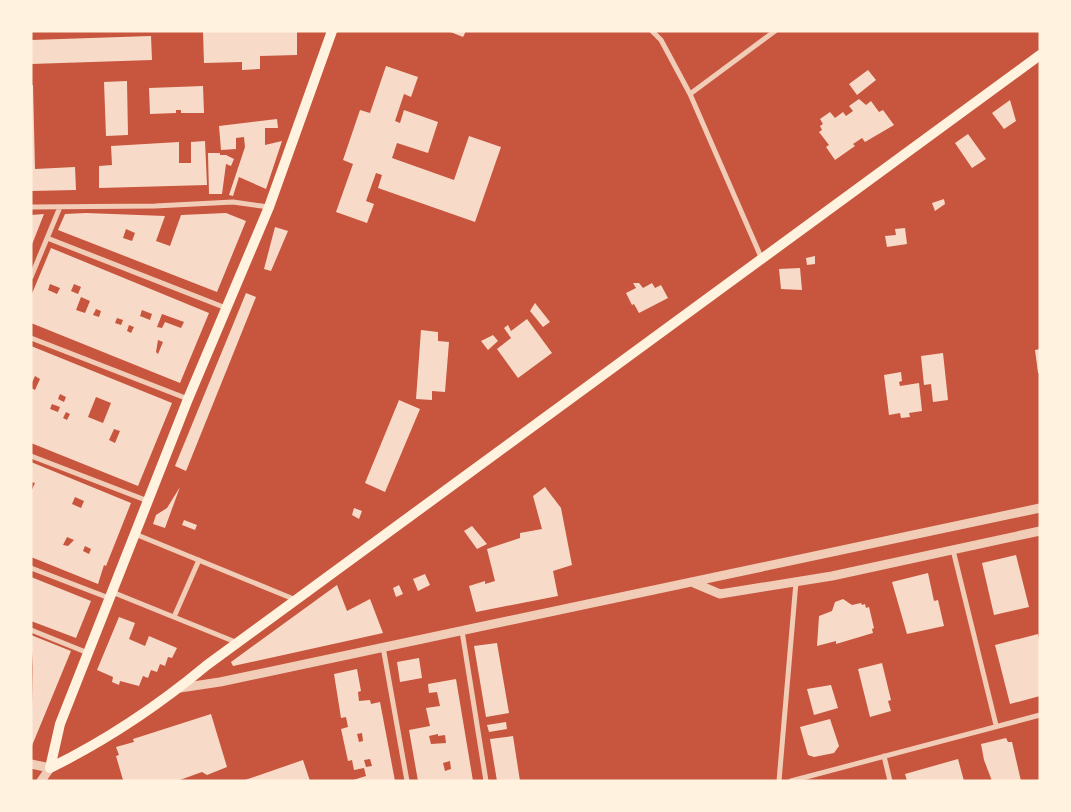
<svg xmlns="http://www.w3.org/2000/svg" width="1071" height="812" font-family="Mulish,sans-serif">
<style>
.building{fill:#f7dbc8;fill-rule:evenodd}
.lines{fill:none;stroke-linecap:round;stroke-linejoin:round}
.minor{stroke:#f1ccb7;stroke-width:5}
.tertiary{stroke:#f1ccb7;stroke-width:9}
.secondary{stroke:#fff3e0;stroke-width:10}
</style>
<rect width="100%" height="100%" fill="#c8553d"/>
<path class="building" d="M297 31V55L260 56V69L242 70V62L204 63 203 32Z
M448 31H466L463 37Z
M151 36 152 60 31 64V40Z
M386 66 418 77 411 97 404 94 395 121 400 123 404 110 438 122 428 153 397 143 392 158 454 180 469 136 501 147 475 222 378 188 382 175 376 173 366 201 374 204 367 223 336 212 353 164 343 160 360 110 370 113Z
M868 70 876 80 857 95 849 84Z
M127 81 128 135 106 136 104 82Z
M31 85H33L35 169 75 167 76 190 31 191Z
M203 86 204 113H181V110H176V113L150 114 149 88Z
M859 99 866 105 871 101 879 112 883 110 894 125 865 142 862 138 853 144 855 146 835 160 826 147 829 145 819 132 822 130 820 126 823 124 820 119 830 112 835 118 843 112 846 116 853 111 849 106Z
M1010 100 1016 121 1004 129 992 113Z
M277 119 278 128H265V145L282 141 266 189 239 177 233 196 229 195 245 147 244 137 236 138V149L221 150 219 126Z
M968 134 986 159 972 168 955 143Z
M205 141 207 185 99 188V166L112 165 111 146 179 142V163H191V142Z
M208 153H220V155H226L234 159 231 166 226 164 222 194H209Z
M944 199 945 204 935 211 932 203Z
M86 213 165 216 156 241 170 246 181 215 226 213 246 221 217 292 58 230 65 214ZM126 229 135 233 132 241 123 238Z
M44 214 31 247V215Z
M275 227 288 231 271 271 264 269Z
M905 228 907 244 887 247 885 236 896 235 895 229Z
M51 248 209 313 180 383 31 323V296ZM50 284 60 288 57 294 48 290ZM74 284 81 287 78 294 71 291ZM81 297 90 301 85 313 76 310ZM96 309 101 311 99 317 93 315ZM142 310 152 314 150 320 140 316ZM162 314 184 322 181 328 165 322 162 328 157 327ZM117 318 123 320 121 325 115 323ZM129 325 134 327 131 333 127 331ZM158 340 163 342 158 354 156 352Z
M815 256V264L807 265 806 258Z
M800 268 802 290 781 289 779 269Z
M633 283H639L643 288 652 283 655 288 661 285 668 298 639 313 634 304 632 305 626 293 636 288Z
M246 293 256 297 186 471 175 466Z
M535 303 550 322 543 327 530 311Z
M527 319 552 353 518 378 497 349 511 338 504 328 508 325 511 331Z
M421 330 438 332V341L449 342 445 392 432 391V400L416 399Z
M493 335 498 341 488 350 481 341Z
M31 346 172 403 138 486 31 443V388L35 390 40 379 35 376 31 385ZM60 394 66 397 64 402 58 399ZM96 397 111 403 103 423 88 417ZM52 404 60 407 58 412 50 409ZM66 412 70 414 67 420 63 418ZM114 429 120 431 115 443 109 440Z
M1040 349V373H1038L1035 350Z
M943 353 948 400 933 402 931 384 924 385 921 356Z
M901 372 902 381 899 382 900 386 919 383 922 411 909 413 910 417 901 418 900 413 889 415 884 375Z
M399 400 420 409 385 492 365 483Z
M31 462 131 503 106 566 104 565 98 584 31 557V492L35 483 31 482ZM75 497 84 501 81 508 72 504ZM67 537 74 540 68 546 63 545ZM85 546 91 549 89 554 83 551Z
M180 487 165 528 153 524 156 515 167 508Z
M545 487 561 508 572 565 553 571 558 596 476 612 469 586 485 581V584L495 581 487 549 520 538V533L542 529 533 496Z
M354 508 362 511 359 519 352 515Z
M184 520 197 525 195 530 182 525Z
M472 526 487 544 477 549 464 531Z
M1016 555 1029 607 994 615 982 563Z
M928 573 934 601 938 600 944 626 907 634 892 582Z
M425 574 430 585 418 591 413 579Z
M31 577 91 601 76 638 31 621Z
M337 585 347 611 370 599 383 633 233 666 231 662Z
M399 585 403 594 396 597 393 588Z
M843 599 852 605 861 603 862 605 865 604 866 608 869 607 874 628 872 629 873 633 836 644V641L817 646 819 616 832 611 835 602Z
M119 617 135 623 129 639 145 646 149 636 177 648 172 658 168 657 165 666 160 664 157 672 151 670 148 678 143 676 139 686 120 681 119 685 112 682 113 677 97 670Z
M1038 634 1040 642V696L1010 704 995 645Z
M31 635 71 651 31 748 33 668Z
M497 643 509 713 486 717 474 646Z
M419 658 422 678 400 682 397 662Z
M882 663 891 700 888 701 891 711 870 717 858 669Z
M357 669 361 691 358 692 359 701 370 700 371 704 380 702 395 781H350L366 776 364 768 354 770 352 760 348 761 341 729 348 727 346 717 341 718 334 674ZM362 733 363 741 359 742 357 734ZM370 759 372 766 366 767 364 760Z
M456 679 473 781H418L409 730 430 726 426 708 440 706 437 692 429 693 428 684ZM438 734V736L445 735 446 743 431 744 429 736ZM450 761 451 769 445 771 443 763Z
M831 685 838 708 814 715 807 689Z
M211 714 227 767 207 775 202 772 177 781 123 780 116 756 119 755 116 747 134 742 133 739Z
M830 719 839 746 834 753 814 757 808 755 800 727Z
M506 722 507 729 489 732 487 725Z
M513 736 520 781H497L490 739Z
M1006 738 1008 742H1012L1021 781H992L984 760 981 744Z
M958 759 964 781H907L905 774Z
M303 760 310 781H245V780Z"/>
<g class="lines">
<path class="minor" d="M652 31 661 40 690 94 761 257
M690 94 775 31
M31 207 155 206 233 202 269 207
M47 238 226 308
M31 277 60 207
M31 338 188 399
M31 456 148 501
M135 534 296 600
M953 550 996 725
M31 568 109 598
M112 592 238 643
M174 617 199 560
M31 630 88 653
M462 631 486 781
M383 647 407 781
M884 756 890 781
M779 781 796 582
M791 781 1040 715"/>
<path class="tertiary" d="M694 583 720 594 832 576 1040 531
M180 688 220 682 1040 508
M31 764 50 768
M41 781 50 768"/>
<path class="secondary" d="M50 768C105 741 159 705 207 665L1040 55
M50 768 60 724 188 399 269 207 332 31"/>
</g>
<rect width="1071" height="812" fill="none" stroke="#fff3e0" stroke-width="65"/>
</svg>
